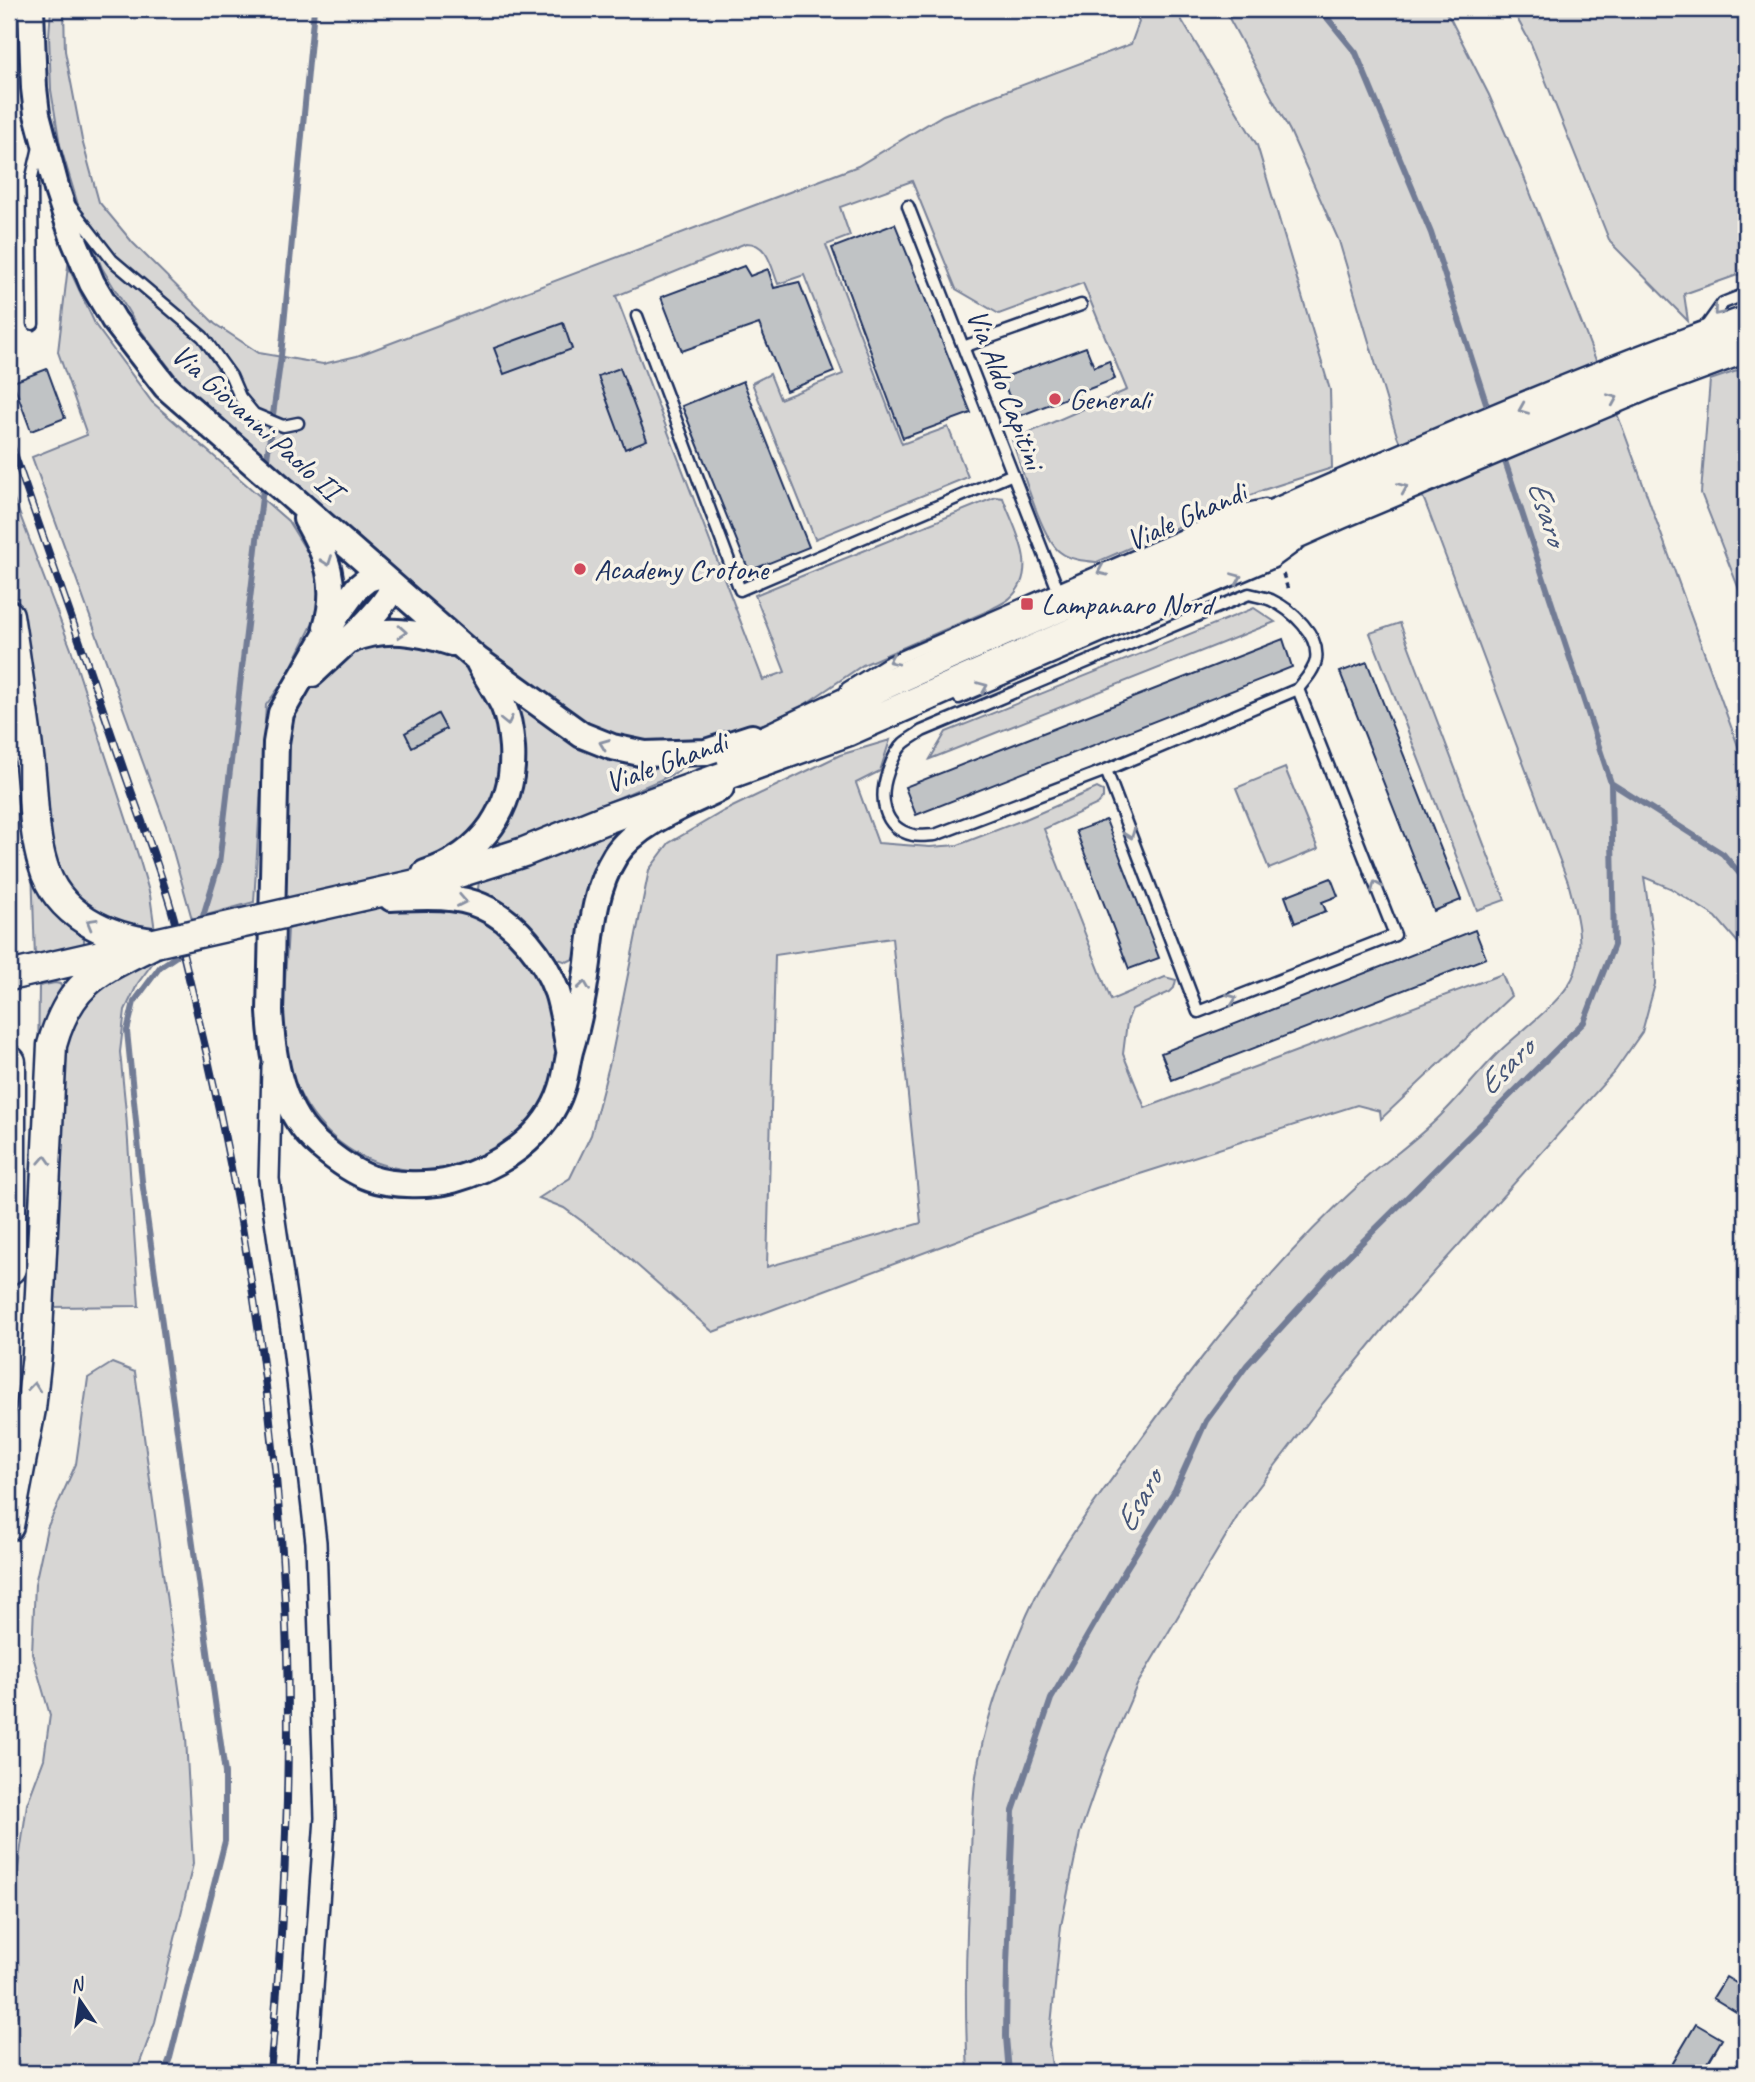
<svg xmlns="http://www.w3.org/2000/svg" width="1755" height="2082" font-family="Caveat,sans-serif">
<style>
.green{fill:#d7d6d4;stroke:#798299;stroke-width:2;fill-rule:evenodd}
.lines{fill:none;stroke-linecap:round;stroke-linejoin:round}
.stream{stroke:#727c95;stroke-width:6}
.building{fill:#c0c3c5;stroke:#1b2f5e;stroke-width:2}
.service-casing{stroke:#1b2f5e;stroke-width:15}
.minor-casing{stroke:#1b2f5e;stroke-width:24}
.tertiary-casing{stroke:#1b2f5e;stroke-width:30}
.secondary-casing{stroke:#1b2f5e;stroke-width:33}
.primary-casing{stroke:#1b2f5e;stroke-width:37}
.path{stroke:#1b2f5e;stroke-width:3.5;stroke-dasharray:5 5;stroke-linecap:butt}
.service{stroke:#f7f3e8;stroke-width:10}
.minor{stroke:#f7f3e8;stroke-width:19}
.tertiary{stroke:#f7f3e8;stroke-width:24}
.secondary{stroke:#f7f3e8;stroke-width:28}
.primary{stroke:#f7f3e8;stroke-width:32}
.rail-casing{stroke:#1b2f5e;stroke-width:8}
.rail{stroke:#f7f3e8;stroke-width:5;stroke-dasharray:16;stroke-linecap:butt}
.secondary-bridge-casing{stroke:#1b2f5e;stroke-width:33;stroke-linecap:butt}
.secondary-bridge{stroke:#f7f3e8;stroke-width:28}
.oneway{stroke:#8991a3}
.poi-dot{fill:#d1495b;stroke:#f7f3e8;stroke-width:2.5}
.labels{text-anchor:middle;stroke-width:7;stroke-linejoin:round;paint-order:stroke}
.street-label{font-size:30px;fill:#1b2f5e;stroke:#f7f3e8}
.poi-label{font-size:30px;fill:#1b2f5e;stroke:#f7f3e8;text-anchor:start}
.water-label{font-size:32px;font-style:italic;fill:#465679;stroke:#f7f3e8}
</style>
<rect width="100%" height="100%" fill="#f7f3e8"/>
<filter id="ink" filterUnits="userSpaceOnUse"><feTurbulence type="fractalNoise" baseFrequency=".0143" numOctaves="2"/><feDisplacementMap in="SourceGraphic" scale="14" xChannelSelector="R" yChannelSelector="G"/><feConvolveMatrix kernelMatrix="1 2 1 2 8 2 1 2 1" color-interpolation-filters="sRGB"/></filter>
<g filter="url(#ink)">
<path class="green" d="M51 9H64L65 51 82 140 99 202 133 243 215 324 259 353 323 364 357 356 858 166 943 115 1131 44 1139 22 1135 9H1175L1257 145 1330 390 1332 468 1263 490 1097 562C1085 561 1070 560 1060 552 1041 538 1021 465 1012 440L1127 390 1083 283 999 314 956 289 912 181 840 207 850 236 826 245 902 444 948 427 968 477 815 539 752 383 770 374 780 399 843 374 804 275 778 284C771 266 768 243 746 243L616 296 763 680 785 672 755 595 996 497 1003 498C1014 529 1041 570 1010 598 1005 603 996 606 990 610L863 665 801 707 766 723 696 745 625 741 598 731 561 709 524 684 185 388 136 324 102 268 85 228 60 145 51 90 49 35Z
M1224 9H1443L1451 20 1489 95 1522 172 1623 429 1746 768V952L1716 917 1670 888 1644 877 1654 945 1655 984 1642 1032 1615 1071 1385 1327 1323 1403 1242 1509 1137 1685 1108 1752 1080 1833 1061 1926 1049 2045 1053 2073H968C964 2000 966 1927 971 1854 972 1828 972 1801 976 1776 984 1724 1006 1663 1027 1615 1053 1556 1093 1505 1130 1454 1199 1358 1271 1265 1359 1185 1386 1160 1420 1138 1445 1111 1465 1091 1481 1069 1502 1049 1523 1029 1559 1004 1572 979 1587 949 1576 912 1568 882L1425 502 1397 436 1339 241 1290 131Z
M1512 9H1746V272L1684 294 1688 321 1610 242 1531 44Z
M68 266 96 326 152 402 288 521 314 563 321 590 319 611 286 678 266 705 254 902 192 919 166 826 32 457 87 435 58 352Z
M1746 368V607L1701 493 1710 380Z
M9 486 71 649 140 861 150 895 155 931 134 930 75 899 55 869 18 611 9 567Z
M1254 608 1275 622 930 759 946 732Z
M1400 623 1505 900 1477 910 1370 633Z
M389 643H413L438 649 460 661 484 688 499 718 501 781 489 814 470 839 420 868 340 888 281 900 286 737 291 715 306 690 346 654 365 646Z
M514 698 675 762 682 766 677 772 660 780 506 846 498 841C505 820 518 801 523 780 529 753 519 723 514 698Z
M890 740 880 771 856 783 878 843 930 847 958 845 1028 818 1097 788 1103 791V798L1098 804 1044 829 1111 1000 1165 977 1176 980 1174 988 1170 992 1132 1009 1127 1022 1123 1054 1145 1108 1502 974 1511 996 1381 1119 1380 1111 1357 1105 1096 1188 713 1332 613 1244 564 1208 539 1198 570 1178 591 1135 612 1054 649 870 669 843 724 811 840 755ZM892 938 921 1223 767 1267 775 955Z
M1285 768 1318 849 1269 869 1236 788Z
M638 817 578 947 575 958 567 962 555 958 526 926 478 889 479 881 487 878Z
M32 866 55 912 84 938V944L35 958Z
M402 901C417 903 454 902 465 907 474 910 531 950 534 955 539 964 542 976 545 985 550 999 559 1016 561 1030 562 1041 557 1056 555 1067 549 1101 534 1124 505 1144 427 1198 325 1167 293 1077 278 1034 286 974 288 929L369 907Z
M155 960 138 983 125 1010 120 1052 126 1112 139 1306 53 1307 63 1052C82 996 96 976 155 960Z
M55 983 60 984 62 988 52 1006 38 1065 39 986Z
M112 1363 135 1372 186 1738 193 1864 155 2022 136 2073H9V2027L17 2015 9 1932 27 1804 44 1759 50 1715 32 1653 35 1584 47 1528 76 1464 88 1378Z"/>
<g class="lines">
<path class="stream" d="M1320 9 1356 53 1431 233 1489 412
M266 466 281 356 314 9
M1611 783 1723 854 1746 881
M200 926 219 864 264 480
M164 2073 170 2058 225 1841V1773L142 1181 127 1031 134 1002 160 967 190 947
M1009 2073 1006 2037 1007 1965 1013 1811 1051 1699 1126 1569 1175 1490 1206 1421 1247 1365 1329 1275 1584 1022 1614 945 1611 783 1502 452"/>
</g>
<path class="building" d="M895 224 971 413 903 438 832 248Z
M744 266 750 276 768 269 774 288 799 282 834 372 786 391 759 324 682 351 661 297Z
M563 323 572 349 504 374 494 348Z
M1086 347 1094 367 1109 361 1115 379 1017 417 1002 378Z
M620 368 647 440 625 449 598 376Z
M47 369 65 418 31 431 13 382Z
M743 381 809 547 749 571 682 406Z
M1283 639 1292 667 916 815 905 787Z
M1367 662 1461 900 1434 911 1340 672Z
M438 714 446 729 412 747 405 733Z
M1106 820 1159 958 1129 969 1076 831Z
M1331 878 1338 896 1322 902 1326 911 1295 923 1285 896Z
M1475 930 1486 958 1172 1080 1161 1053Z
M1726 1977 1746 1989V2018L1713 1998Z
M1696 2024 1722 2039 1702 2073H1667Z"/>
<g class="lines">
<defs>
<path id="service" d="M908 206 1058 590
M71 207 112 260 203 337 231 376 240 397 254 414 283 426 298 423
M637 316 740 590 1013 474
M33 324 32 177 39 147
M1705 328 1723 303 1746 294
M963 347 1081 305
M1249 594C1256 596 1264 597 1271 600 1292 610 1320 635 1316 660 1314 671 1304 681 1298 689L1106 770 935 835C928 835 919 837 913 835 882 828 879 797 888 772 891 763 896 750 904 743 909 739 916 735 922 731Z
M847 688 887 663 1238 511 1265 505
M959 698 1274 562 1296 546
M1106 770 1198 1012 1395 935 1298 689"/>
<path id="minor" d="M272 1067 269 1179 291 1330 316 1542 325 1818 307 2073"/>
<path id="tertiary" d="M31 9 34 88 37 114 57 190 74 240 92 283 114 320 166 387 478 660 582 735 612 747 645 754 706 752 752 737
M306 519C327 556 339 584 326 627
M380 575 368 579 357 588 338 614 281 713 276 743 270 1012C273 1061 281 1113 320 1146 334 1158 353 1172 370 1178 392 1186 431 1186 453 1180 500 1167 547 1136 562 1088 566 1076 567 1063 570 1051 579 1022 584 993 588 963 592 927 595 888 615 856 636 823 686 805 721 788
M351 640C385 626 418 632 452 643
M312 674C333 653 384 612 393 586
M425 873C482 855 516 807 512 747 511 734 509 718 503 705 496 691 487 678 479 663
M391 898C420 897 454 894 481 906 516 921 544 957 557 992 563 1010 565 1031 569 1050"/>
<path id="secondary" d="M9 615C17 665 24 714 30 764 34 797 33 833 43 865 57 915 108 938 155 943
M731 757C887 680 1048 613 1207 543 1385 466 1563 386 1746 321
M345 900 443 878 524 852 603 820 849 731 1341 514 1654 382 1746 348
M9 976 118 951
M9 1526 31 1409 37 1354 52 1045C70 980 100 971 155 943"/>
<path id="primary" d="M9 1062V1268"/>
</defs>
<use href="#service" class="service-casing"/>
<use href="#minor" class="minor-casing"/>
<use href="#tertiary" class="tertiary-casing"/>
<use href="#secondary" class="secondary-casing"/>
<use href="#primary" class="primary-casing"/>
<path class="path" d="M1283 574 1289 593"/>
<use href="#service" class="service"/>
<use href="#minor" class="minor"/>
<use href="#tertiary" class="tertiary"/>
<use href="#secondary" class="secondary"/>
<use href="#primary" class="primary"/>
<defs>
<path id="rail" d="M9 439C47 548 85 656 122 765 138 812 157 860 171 908 185 956 195 1006 207 1055 252 1251 281 1452 287 1654 291 1794 283 1934 270 2073"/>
</defs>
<use href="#rail" class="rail-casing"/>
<use href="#rail" class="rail"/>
<defs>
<path id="secondary-bridge" d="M155 943 345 900"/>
</defs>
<use href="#secondary-bridge" class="secondary-bridge-casing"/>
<use href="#secondary-bridge" class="secondary-bridge"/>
</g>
<defs><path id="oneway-chevron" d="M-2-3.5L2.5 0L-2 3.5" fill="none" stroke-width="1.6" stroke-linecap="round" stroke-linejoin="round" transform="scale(1.75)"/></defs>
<g class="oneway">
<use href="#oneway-chevron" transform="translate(1718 311) rotate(130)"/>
<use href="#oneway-chevron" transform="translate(1613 399) rotate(-23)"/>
<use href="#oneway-chevron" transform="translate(1523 409) rotate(157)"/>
<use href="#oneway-chevron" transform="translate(1403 488) rotate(-23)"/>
<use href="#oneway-chevron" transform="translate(327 561) rotate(70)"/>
<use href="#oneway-chevron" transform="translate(1102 571) rotate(156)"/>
<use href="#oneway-chevron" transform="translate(1237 578) rotate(-23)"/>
<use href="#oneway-chevron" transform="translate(402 632) rotate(4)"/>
<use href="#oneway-chevron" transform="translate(893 660) rotate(155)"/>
<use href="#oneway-chevron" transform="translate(983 687) rotate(-23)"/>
<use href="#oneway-chevron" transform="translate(507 721) rotate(77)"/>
<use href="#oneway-chevron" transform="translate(604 744) rotate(-159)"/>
<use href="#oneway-chevron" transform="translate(1130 834) rotate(69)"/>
<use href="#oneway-chevron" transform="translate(1376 886) rotate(-112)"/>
<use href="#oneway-chevron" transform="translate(462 901) rotate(11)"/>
<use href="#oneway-chevron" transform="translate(91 923) rotate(-150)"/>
<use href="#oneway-chevron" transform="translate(584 986) rotate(-82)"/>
<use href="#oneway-chevron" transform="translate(1232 999) rotate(-21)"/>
<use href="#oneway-chevron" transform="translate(45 1160) rotate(-87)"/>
<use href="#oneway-chevron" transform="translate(34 1387) rotate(-84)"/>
</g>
</g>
<g class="poi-dot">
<circle cx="1055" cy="399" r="7"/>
<circle cx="580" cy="569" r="7"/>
<rect x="1020" y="597" width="14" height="14" rx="3.5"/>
</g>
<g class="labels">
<g class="street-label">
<text transform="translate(1006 389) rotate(69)" y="10">Via Aldo Capitini</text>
<text transform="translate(257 422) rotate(42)" y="10">Via Giovanni Paolo II</text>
<text transform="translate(1186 516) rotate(-24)" y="10">Viale Ghandi</text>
<text transform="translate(666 762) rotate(-20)" y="10">Viale Ghandi</text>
</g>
<g class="poi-label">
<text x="1069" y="409">Generali</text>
<text x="594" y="579">Academy Crotone</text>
<text x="1041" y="614">Lampanaro Nord</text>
</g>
<g class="water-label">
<text transform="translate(1548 512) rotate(72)" y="11">Esaro</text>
<text transform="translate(1505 1066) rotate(-45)" y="11">Esaro</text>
<text transform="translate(1138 1501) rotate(-61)" y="11">Esaro</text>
</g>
</g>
<rect width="1755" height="2082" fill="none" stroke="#f7f3e8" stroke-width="35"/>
<rect x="18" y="18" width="1720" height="2047" fill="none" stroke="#1b2f5e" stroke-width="2.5" filter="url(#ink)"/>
<g transform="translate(80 2001) rotate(347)" stroke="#f7f3e8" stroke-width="5" paint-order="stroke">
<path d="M0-5L12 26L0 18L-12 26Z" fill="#1b2f5e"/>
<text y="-10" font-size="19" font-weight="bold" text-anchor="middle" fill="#1b2f5e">N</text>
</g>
</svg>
